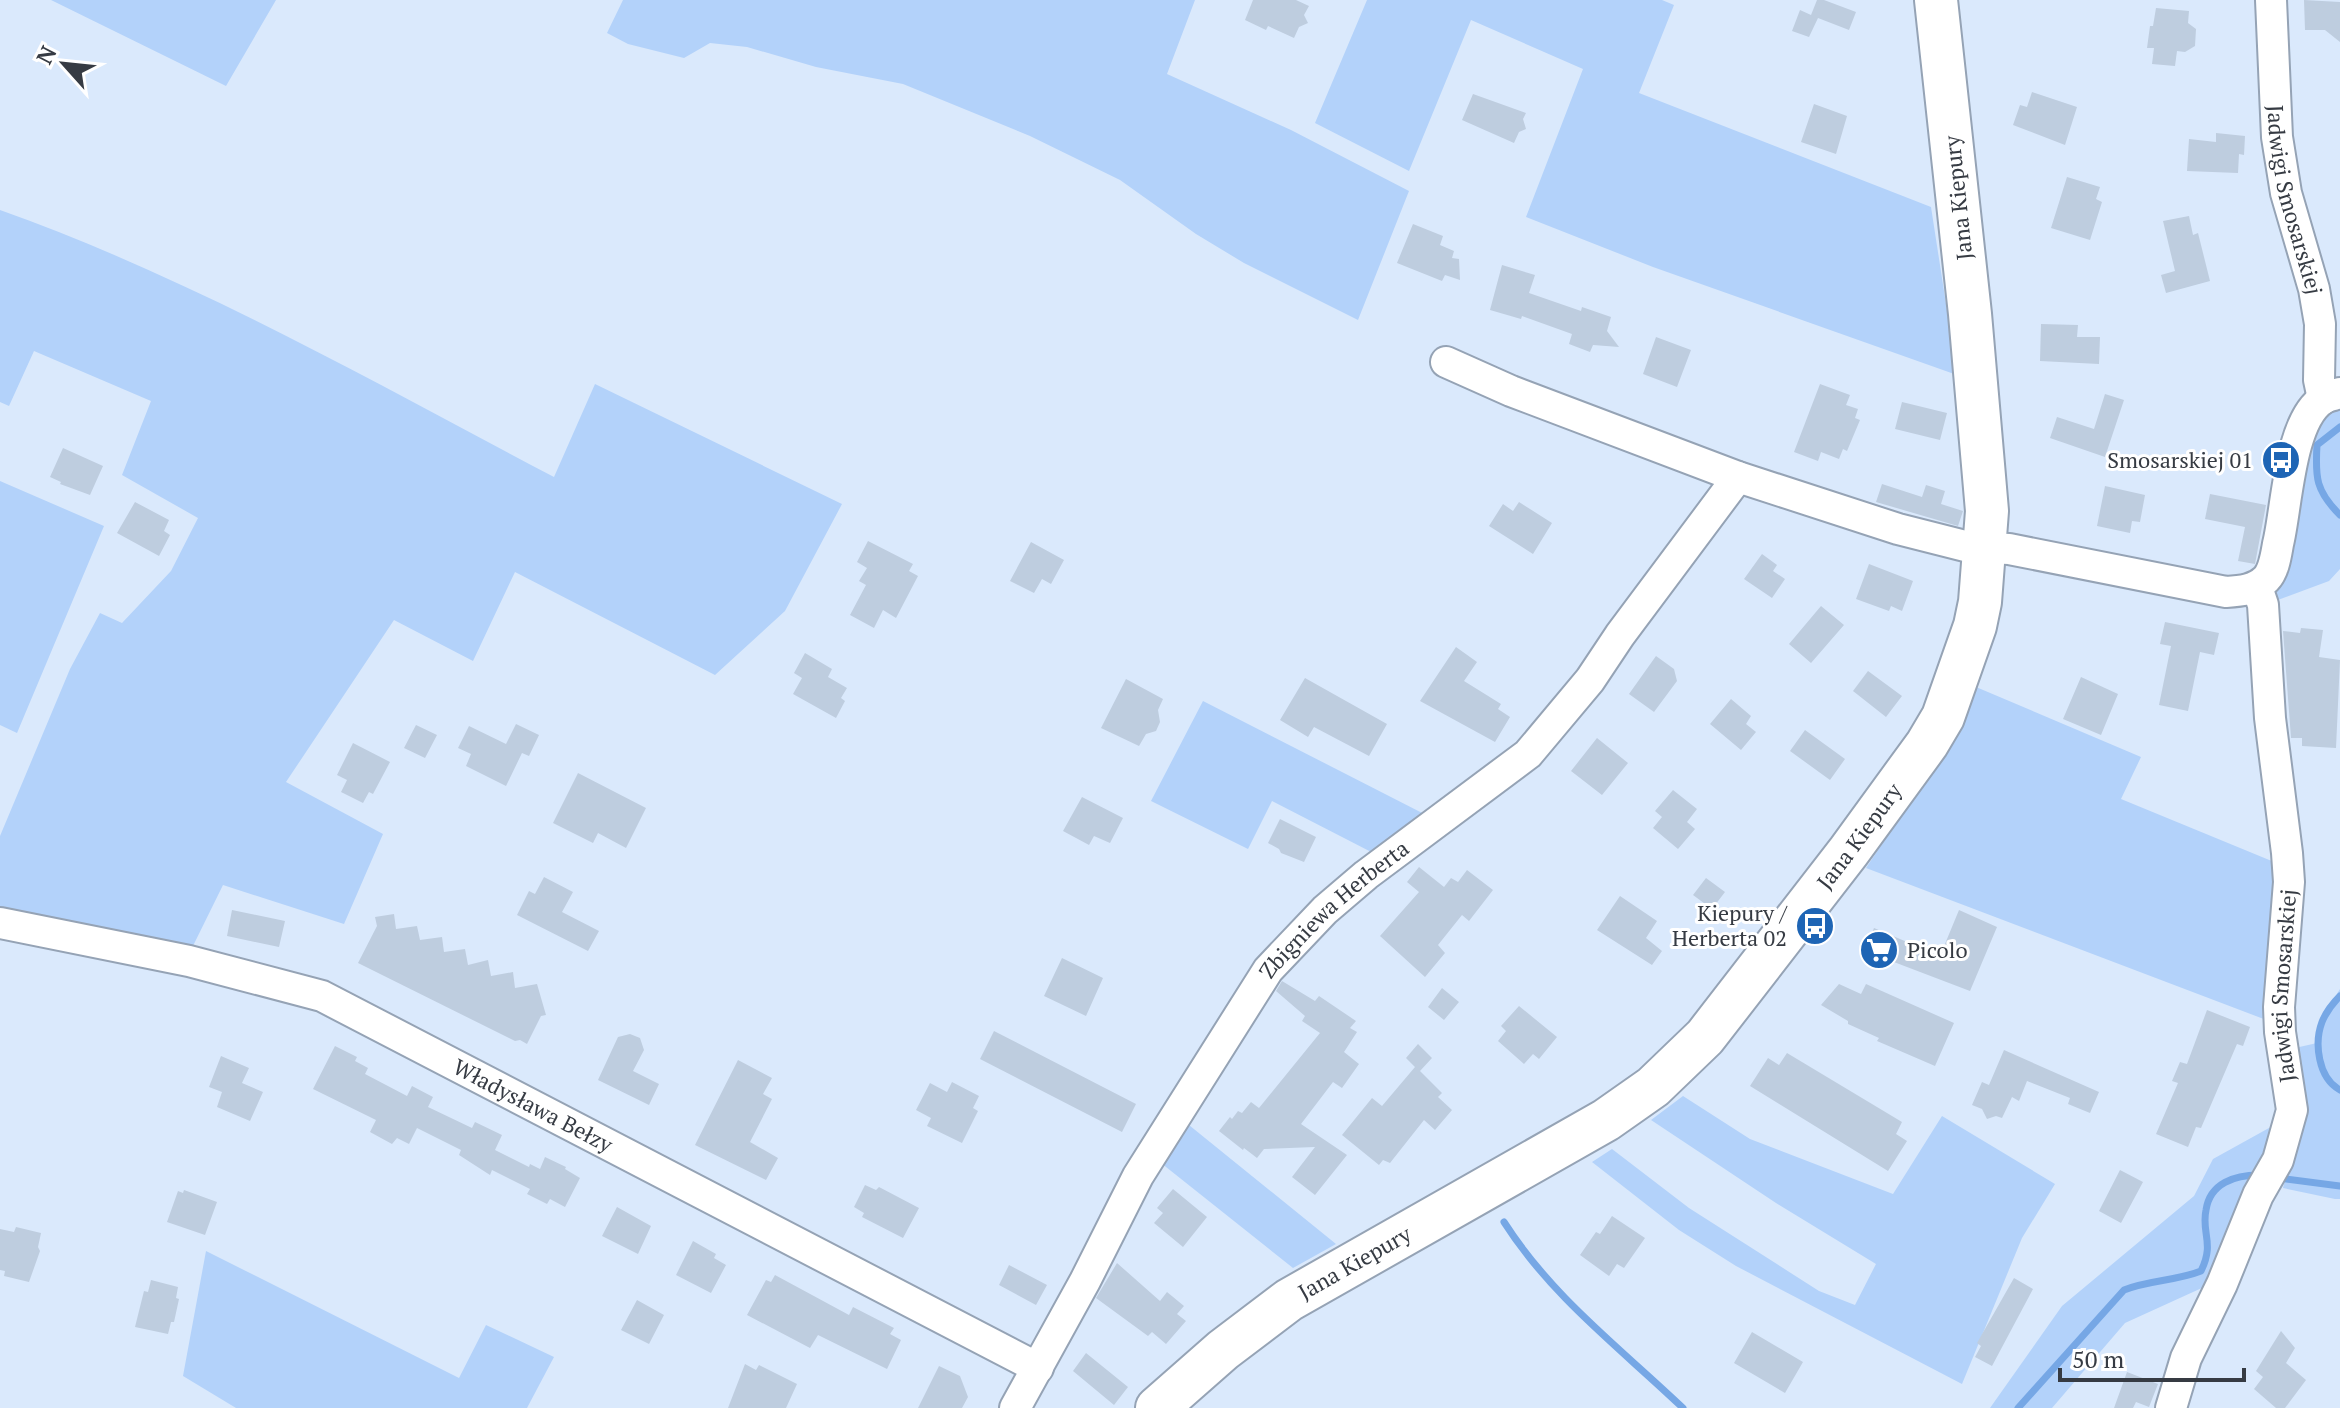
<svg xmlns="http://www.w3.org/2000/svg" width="2340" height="1408" font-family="'PT Serif',serif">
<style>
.green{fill:#b3d2fa}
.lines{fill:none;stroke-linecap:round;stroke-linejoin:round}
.stream{stroke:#76a7e5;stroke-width:7}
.building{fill:#becddf}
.street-casing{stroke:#95a3b5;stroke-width:34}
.secondary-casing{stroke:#95a3b5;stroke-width:46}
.street{stroke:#fff;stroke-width:30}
.secondary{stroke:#fff;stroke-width:42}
.labels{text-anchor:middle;stroke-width:6;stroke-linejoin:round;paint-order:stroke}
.street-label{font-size:22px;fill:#363b43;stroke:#fff}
.poi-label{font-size:22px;fill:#363b43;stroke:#fff;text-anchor:end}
</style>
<rect width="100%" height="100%" fill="#dae9fc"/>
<path class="green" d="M51 0H276L226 86Z
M623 0H1195L1167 74 1291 130 1409 191 1358 320 1244 263 1196 234 1120 180 1030 136 903 84 816 67 747 47 710 43 684 58 628 44 607 33Z
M1367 0H1662L1674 5 1639 93 1931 207 1957 375 1653 267 1526 217 1583 69 1471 20 1409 171 1315 123Z
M0 210C194 279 373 382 554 477L595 384 842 504 785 611 715 675 515 572 473 661 394 620 286 782 383 834 344 924 223 885 190 952 0 913V836L70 669 100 613 122 623 171 571 198 518 122 475 151 401 34 351 9 406 0 402Z
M2340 403V569L2329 581 2275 601V578L2320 416Z
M0 481 104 526 17 733 0 725Z
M1976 687 2141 757 2121 799 2279 864 2269 1021 1866 868 1957 731Z
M1203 701 1432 818 1379 856 1272 801 1248 849 1151 801Z
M2340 989V1199H2335L2283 1188 2295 1136V1048L2317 1043 2319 1023Z
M1683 1096 1750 1139 1893 1194 1942 1116 2055 1184 2022 1238 1962 1384 1736 1266 1679 1230 1592 1162 1612 1149 1689 1208 1819 1291 1855 1305 1876 1264 1776 1203 1651 1120Z
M1184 1121 1336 1244 1293 1268 1161 1163Z
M2278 1123 2215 1282 2125 1323 2052 1408H1990L2062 1306 2194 1196 2213 1159Z
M206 1251 459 1378 486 1325 554 1357 527 1408H236L183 1376Z"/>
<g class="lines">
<path class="stream" d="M2340 427 2317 445C2315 478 2316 491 2340 515
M2340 996C2333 1003 2326 1012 2322 1022 2314 1043 2318 1078 2340 1090
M2279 1178 2340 1186
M1504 1222C1552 1297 1619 1347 1683 1408
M2018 1408 2124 1290C2149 1280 2176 1281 2201 1271 2215 1243 2201 1233 2206 1210 2210 1183 2235 1175 2259 1175"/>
</g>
<path class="building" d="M1253 0H1296L1309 6 1304 15 1308 23 1299 27 1294 38 1268 26 1266 30 1245 20Z
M1817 0H1824L1856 12 1849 30 1818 18 1809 37 1792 31 1800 10 1811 15Z
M2304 0 2340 2V42L2325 30H2305Z
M2156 8 2189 11 2188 23 2196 29 2195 46 2185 52 2177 51 2175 66 2152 64 2154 48H2147L2150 26H2153Z
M2032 92 2077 107 2065 145 2013 125 2020 105 2027 107Z
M1473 94 1526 113 1523 119 1526 129 1519 132 1514 143 1462 120Z
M1814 104 1847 116 1836 154 1801 142Z
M2216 133 2245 136 2244 155 2239 154 2238 173 2187 171 2189 139 2216 142Z
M2067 177 2100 187 2096 199 2102 202 2090 240 2051 228Z
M2189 216 2193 235 2198 233 2210 281 2166 293 2161 275 2175 271 2163 221Z
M1413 224 1443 236 1440 245 1454 251 1452 258 1459 259 1460 280 1445 275 1442 281 1397 263Z
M1502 265 1535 275 1529 293 1581 311 1582 307 1611 317 1607 331 1619 347 1593 345 1590 352 1569 344 1572 334 1522 316 1521 319 1490 310Z
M2041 324 2078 325 2077 337H2100L2099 364 2040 361Z
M1656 337 1691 350 1677 387 1643 374Z
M1820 384 1850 395 1846 405 1858 409 1855 418 1860 420 1847 451 1843 449 1839 459 1821 452 1818 461 1794 452Z
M2105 394 2124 400 2105 457 2050 438 2057 417 2094 429Z
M1902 402 1947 413 1940 440 1895 429Z
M63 448 103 466 90 495 60 484 61 482 50 477Z
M1882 484 1922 497 1926 485 1945 491 1941 504 1963 511 1958 526 1876 502Z
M2105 486 2145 495 2140 522 2132 521 2130 533 2097 526Z
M2210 494 2266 505 2255 564 2238 561 2245 527 2205 519Z
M135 502 169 520 164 531 170 535 159 556 117 533Z
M1519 502 1552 523 1533 554 1489 526 1503 504 1513 511Z
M868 541 913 564 909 571 918 576 896 618 883 610 874 628 850 615 866 585 859 581 867 568 857 562Z
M1031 542 1064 560 1051 584 1042 579 1034 593 1010 581Z
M1762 554 1777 565 1773 571 1785 579 1772 598 1744 579Z
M1869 564 1913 581 1902 611 1891 606 1889 611 1856 599Z
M1821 606 1844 625 1811 663 1789 644Z
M2165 622 2219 633 2214 655 2200 652 2188 711 2159 705 2171 646 2160 644Z
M2301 628 2323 630 2319 657 2340 660 2336 748 2302 746V738H2291L2283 631 2300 633Z
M1456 647 1477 662 1464 681 1501 704 1498 709 1510 717 1495 742 1420 701Z
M805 653 832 669 828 677 847 688 841 698 845 701 836 718 793 694 802 678 794 673Z
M1656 656 1674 669 1677 681 1654 712 1629 694Z
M1868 671 1902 696 1886 717 1853 691Z
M2081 677 2118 694 2101 735 2063 719Z
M1305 678 1387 724 1369 756 1314 727 1308 737 1280 720Z
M1126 679 1163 699 1158 710 1160 722 1156 731 1146 734 1139 746 1101 728Z
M1731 699 1751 716 1746 724 1756 732 1741 750 1710 724Z
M516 724 539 735 529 756 522 753 506 786 466 766 471 754 458 748 469 726 506 744Z
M416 725 437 735 425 758 404 748Z
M1805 730 1845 759 1830 780 1790 751Z
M1597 738 1628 763 1602 795 1571 771Z
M353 743 390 762 373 794 369 792 363 803 341 792 347 780 337 775Z
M578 773 646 808 626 848 598 833 593 843 553 823Z
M1673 790 1697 809 1687 822 1695 829 1678 849 1653 828 1662 817 1655 811Z
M1082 797 1123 818 1110 843 1094 836 1089 845 1063 831Z
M1280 819 1316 837 1304 862 1281 853 1279 849 1268 843Z
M1419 867 1444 887 1451 878 1458 882 1467 870 1493 890 1469 921 1462 915 1438 945 1445 953 1425 977 1380 936 1419 892 1407 882Z
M544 877 573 892 562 912 599 931 588 951 517 915 529 891 535 894Z
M1706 878 1725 892 1712 909 1693 895Z
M1620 896 1657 921 1646 938 1662 951 1652 965 1597 930Z
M232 910 285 921 279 947 227 936Z
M1959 910 1997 927 1970 991 1865 951 1874 928 1940 956Z
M394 914 396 929 417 926 420 940 442 937 444 952 465 949 468 965 488 960 491 976 513 972 515 988 537 984 546 1015 541 1016 527 1044 520 1040 515 1041 358 963 377 926 375 917Z
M1062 958 1103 978 1086 1016 1044 996Z
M1282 981 1315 1001 1319 996 1356 1021 1350 1028 1357 1032 1344 1052 1359 1064 1342 1088 1333 1082 1301 1124 1347 1155 1315 1195 1292 1177 1315 1147 1264 1149 1257 1158 1244 1148 1243 1150 1219 1131 1230 1117 1232 1119 1238 1111 1242 1113 1251 1102 1259 1108 1320 1033 1302 1021 1305 1016 1276 991Z
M1839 984 1861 994 1866 984 1954 1023 1935 1066 1877 1041 1879 1038 1848 1024V1021L1821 1005Z
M1442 988 1459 1002 1444 1020 1428 1007Z
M1519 1006 1557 1037 1539 1059 1533 1054 1524 1064 1498 1041 1506 1031 1501 1026Z
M2207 1010 2250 1027 2243 1046 2237 1044 2201 1128 2196 1127 2188 1147 2156 1134 2178 1083 2172 1081 2180 1062 2187 1064Z
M994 1031 1136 1104 1122 1132 980 1059Z
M630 1034 640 1038 644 1050 633 1071 659 1084 649 1105 598 1080 618 1037Z
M1418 1044 1432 1058 1420 1071 1442 1093 1438 1097 1452 1110 1435 1130 1424 1120 1390 1163 1383 1160 1379 1165 1342 1135 1372 1098 1382 1106 1415 1067 1406 1058Z
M335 1046 357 1057 355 1061 368 1068 365 1074 407 1096 412 1086 433 1097 428 1107 472 1128 475 1122 502 1135 495 1150 529 1167 530 1164 540 1169 545 1157 566 1167 565 1169 580 1178 565 1207 550 1199 547 1204 527 1194 530 1189 492 1170 490 1175 459 1155 461 1150 417 1128 409 1144 397 1138 392 1144 370 1132 376 1120 313 1089Z
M2004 1050 2099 1092 2090 1113 2068 1104 2070 1098 2027 1081 2019 1101 2012 1097 2002 1118 1996 1116 1987 1119 1982 1109 1972 1105 1982 1082 1989 1085Z
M1787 1053 1902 1122 1896 1134 1907 1141 1888 1171 1750 1086 1768 1058 1779 1065Z
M221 1056 249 1068 242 1083 263 1092 250 1121 217 1107 222 1092 209 1087Z
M738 1060 772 1078 763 1094 772 1099 750 1142 778 1158 766 1180 695 1145Z
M952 1082 979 1096 973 1108 978 1111 962 1143 927 1126 931 1118 916 1110 930 1083 947 1092Z
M2120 1170 2143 1182 2121 1223 2099 1211Z
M865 1185 876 1190 879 1187 919 1208 903 1238 862 1217 864 1213 854 1207Z
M1173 1189 1207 1217 1183 1247 1154 1223 1163 1213 1157 1208Z
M184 1190 217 1202 205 1235 167 1222 178 1191 183 1193Z
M617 1207 651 1226 638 1254 602 1236Z
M1612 1216 1645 1238 1624 1268 1617 1264 1609 1276 1580 1255 1596 1232 1600 1234Z
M16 1227 41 1233 38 1247 40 1251 29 1282 4 1276 5 1271 0 1270V1229L14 1232Z
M693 1241 716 1254 714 1258 726 1265 711 1293 676 1275Z
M1117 1263 1160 1301 1167 1292 1184 1306 1177 1314 1186 1321 1166 1344 1152 1332 1148 1336 1096 1298Z
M1009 1265 1047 1285 1036 1305 999 1285Z
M775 1275 849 1315 853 1307 894 1328 890 1334 901 1340 887 1369 818 1335 810 1348 747 1315 766 1280 771 1282Z
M2014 1278 2033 1289 1992 1366 1975 1357 1981 1346 1977 1343Z
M151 1280 178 1287 176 1298 179 1299 174 1322H171L168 1334 135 1327 144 1291 148 1292Z
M637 1300 664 1315 649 1344 621 1330Z
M2281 1331 2295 1348 2286 1363 2306 1380 2285 1408H2276L2254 1389 2263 1377 2256 1371Z
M1752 1332 1803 1362 1785 1393 1734 1363Z
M1086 1353 1128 1387 1114 1405 1073 1371Z
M745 1364 756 1370 759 1365 797 1384 786 1408H728Z
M939 1366 960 1376 968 1397 962 1408H918Z
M2127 1372 2158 1384 2149 1407 2136 1402 2133 1408H2114Z"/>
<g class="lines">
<defs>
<g id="street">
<path id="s1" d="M2271 0 2277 137 2286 193 2314 289 2320 324 2319 380 2323 399"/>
<path d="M1446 362 1511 391 1738 477 1898 529 1969 547 2009 549 2226 592C2241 591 2255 590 2266 579 2274 571 2276 555 2278 544 2287 508 2289 421 2323 399 2327 396 2335 395 2340 393"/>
<path id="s2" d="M0 923 189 961 322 996 1038 1368"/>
<path id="s3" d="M1015 1408 1085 1281 1138 1176 1268 970 1325 910 1366 875 1528 754 1590 680 1620 635 1738 477"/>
<path id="s4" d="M2171 1408 2186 1358 2222 1284 2258 1195 2278 1160 2292 1110 2280 1032 2279 1007 2289 882 2287 853 2270 718 2263 605 2257 587"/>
</g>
<g id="secondary">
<path id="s5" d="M1157 1408 1223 1350 1289 1300 1606 1120 1653 1087 1705 1037 1849 851 1927 744 1943 717 1975 626 1980 602 1987 511 1970 314 1936 0"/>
</g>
</defs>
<use href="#street" class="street-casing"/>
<use href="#secondary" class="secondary-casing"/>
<use href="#street" class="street"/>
<use href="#secondary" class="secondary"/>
</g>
<defs>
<symbol id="bus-disc" viewBox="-11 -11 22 22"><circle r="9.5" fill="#1e65b5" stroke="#fff"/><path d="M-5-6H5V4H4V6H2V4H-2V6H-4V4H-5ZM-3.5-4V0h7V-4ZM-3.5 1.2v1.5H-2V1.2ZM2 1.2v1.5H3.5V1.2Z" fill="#fff"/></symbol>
<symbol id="supermarket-disc" viewBox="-11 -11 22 22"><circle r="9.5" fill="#1e65b5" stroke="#fff"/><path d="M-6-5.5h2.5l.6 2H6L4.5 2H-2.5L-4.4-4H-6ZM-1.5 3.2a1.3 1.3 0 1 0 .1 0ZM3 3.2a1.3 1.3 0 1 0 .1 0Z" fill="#fff"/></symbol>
</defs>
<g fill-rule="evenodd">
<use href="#bus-disc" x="2259" y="438" width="44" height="44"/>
<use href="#bus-disc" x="1793" y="904" width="44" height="44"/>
<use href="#supermarket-disc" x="1857" y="928" width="44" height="44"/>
</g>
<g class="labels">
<g class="street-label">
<text transform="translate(1958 198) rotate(-96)" y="8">Jana Kiepury</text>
<text dy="8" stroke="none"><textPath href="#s1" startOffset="202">Jadwigi Smosarskiej</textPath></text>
<text dy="8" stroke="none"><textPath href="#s5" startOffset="918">Jana Kiepury</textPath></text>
<text dy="8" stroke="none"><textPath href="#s3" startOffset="596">Zbigniewa Herberta</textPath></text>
<text dy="8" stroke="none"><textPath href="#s4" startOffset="448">Jadwigi Smosarskiej</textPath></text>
<text dy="8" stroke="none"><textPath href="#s2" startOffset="568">Władysława Bełzy</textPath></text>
<text dy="8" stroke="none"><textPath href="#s5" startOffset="246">Jana Kiepury</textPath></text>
</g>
<g class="poi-label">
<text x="2253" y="468">Smosarskiej 01</text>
<text x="1787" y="921">Kiepury /<tspan x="1787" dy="25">Herberta 02</tspan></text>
<text x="1907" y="958" text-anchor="start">Picolo</text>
</g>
</g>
<g transform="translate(64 64) rotate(297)" stroke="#ffffff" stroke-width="6" paint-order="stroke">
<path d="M0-6L14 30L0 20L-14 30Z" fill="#363b43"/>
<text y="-12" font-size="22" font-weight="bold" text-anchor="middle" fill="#363b43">N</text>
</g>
<path d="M2060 1368v12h184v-12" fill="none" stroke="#363b43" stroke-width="4"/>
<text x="2072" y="1368" font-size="24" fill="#363b43" stroke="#ffffff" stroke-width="6" paint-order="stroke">50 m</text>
</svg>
